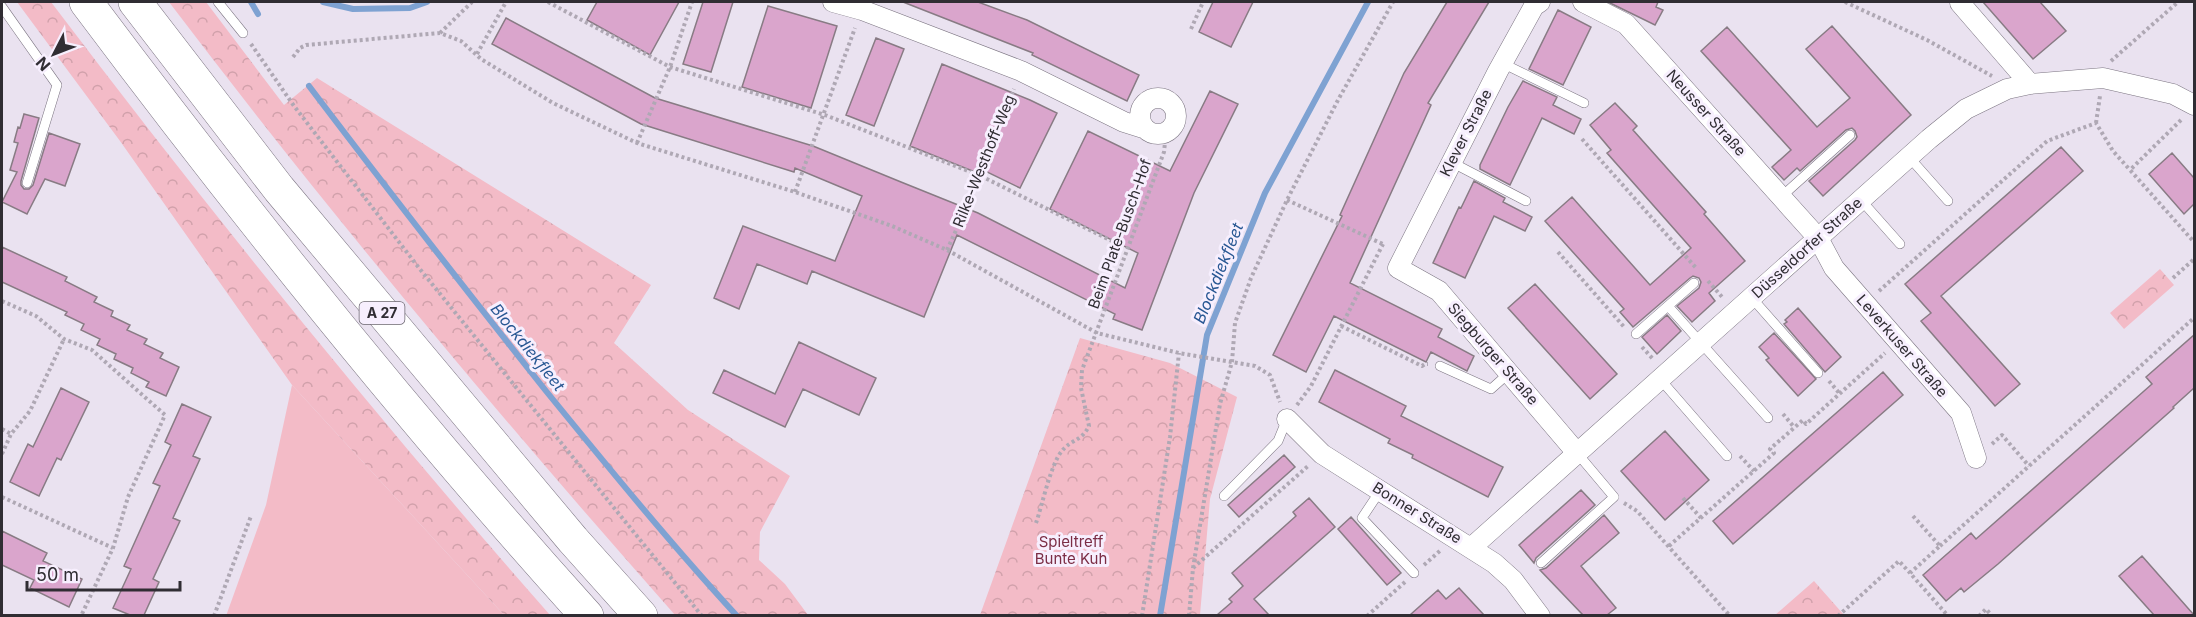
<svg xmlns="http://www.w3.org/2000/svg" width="2196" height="617" font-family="Inter,sans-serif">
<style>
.grass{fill:#f3bbc7}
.forest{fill:url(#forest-crowns)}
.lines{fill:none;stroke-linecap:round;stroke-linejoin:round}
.stream{stroke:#7ea2d2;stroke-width:6}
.building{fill:#daa5cc;stroke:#887b84;stroke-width:1.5}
.lane-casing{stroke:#7c7582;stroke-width:10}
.street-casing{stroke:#7c7582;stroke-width:21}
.highway-casing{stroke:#7c7582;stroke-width:34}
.path{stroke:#afa8b4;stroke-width:4;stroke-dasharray:3 3;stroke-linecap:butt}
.lane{stroke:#fff;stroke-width:9}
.street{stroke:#fff;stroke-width:20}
.highway{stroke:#fff;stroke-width:33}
.labels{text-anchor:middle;stroke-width:6;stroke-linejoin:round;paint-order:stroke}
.shield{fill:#f7effe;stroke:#6c6770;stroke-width:1.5}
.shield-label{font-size:14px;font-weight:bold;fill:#302d33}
.street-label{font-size:15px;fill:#302d33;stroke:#f7effe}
.park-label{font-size:15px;fill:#7b2d45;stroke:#f7effe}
.water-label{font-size:16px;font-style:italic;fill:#285793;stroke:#f7effe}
</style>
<defs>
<pattern id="forest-crowns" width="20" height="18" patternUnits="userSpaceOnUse" patternTransform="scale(1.5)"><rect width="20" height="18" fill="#f3bbc7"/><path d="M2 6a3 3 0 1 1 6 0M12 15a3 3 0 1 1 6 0" fill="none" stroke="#d1a1ab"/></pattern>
</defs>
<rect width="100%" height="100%" fill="#eae2f0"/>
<path class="grass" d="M292 385 504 615 226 616 266 505Z"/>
<path class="forest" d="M17 2H51C210 212 376 417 550 615H504L292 385 120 141Z
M169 2H206L284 105 317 78 651 285 614 343 688 410 790 476 760 532 759 560 785 584 808 615H675C499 416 329 213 169 2Z
M2160 269 2174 285 2124 329 2110 313Z
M1080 338 1170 363 1237 397 1210 499 1200 615H980Z
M1814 581 1844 615H1775Z"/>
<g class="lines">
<path class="stream" d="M251 2 258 14
M323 2 353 9 410 8 427 2
M309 86C387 189 466 290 546 391 608 467 670 543 737 616
M1160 616 1207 335 1265 193 1368 2"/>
</g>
<path class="building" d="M597 2H679L650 55 587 20Z
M703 2H733L711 72 683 64Z
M903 2H978L1027 20 1139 75 1127 101 1032 55 1033 53Z
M1213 2H1253L1231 47 1199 32Z
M1447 2H1489L1428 103 1431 105 1350 283 1442 329 1438 337 1474 356 1467 371 1431 352 1426 362 1334 316 1306 372 1273 355 1342 216 1340 215 1404 73Z
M1608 2H1658L1656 7 1663 10 1655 25Z
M1983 2H2040L2066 31 2033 59Z
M768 6 837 26 811 108 742 87Z
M1558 10 1591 27 1563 85 1529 69Z
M506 18 655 98 813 146 901 182 978 213 1125 288 1138 253 1050 209 1088 131 1170 171 1210 91 1238 104 1194 193 1142 330 1113 319 1115 314 957 235 924 317 812 271 807 284 757 264 739 309 714 298 743 226 835 261 862 196 795 168 794 172 641 124 492 44Z
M1832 26 1911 115 1823 196 1809 181 1855 140 1857 137 1855 131 1852 128 1846 130 1800 171 1797 168 1784 180 1772 167 1791 150 1701 51 1727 27 1817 127 1850 98 1806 49Z
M876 38 904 49 874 126 846 115Z
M942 64 1030 100 1057 113 1020 188 977 167 975 172 910 146Z
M1523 81 1557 97 1553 105 1581 119 1574 134 1542 118 1510 185 1480 169V165L1508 107Z
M1615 103 1637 126 1633 130 1706 212 1704 214 1745 261 1709 293 1715 301 1692 322 1677 306 1699 288 1701 282 1699 278 1693 276 1690 278 1633 327 1620 312 1624 309 1545 221 1572 197 1650 285 1691 248 1607 153 1611 150 1590 125Z
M24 114 39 118 21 181V185L24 189H29L33 185 49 133 80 144 65 186 45 179 27 214 2 202 17 172 10 170 18 143 14 142 18 127 20 128Z
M2061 147 2083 171 1941 296 2020 384 1995 406 1921 321 1931 313 1905 284Z
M2172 153 2194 178V204L2184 214 2149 174Z
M1474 181 1505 198 1503 202 1532 217 1525 231 1494 216 1465 278 1433 263 1459 207 1461 208Z
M2 247 67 277 65 281 97 297 94 302 113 311 111 316 130 325 127 330 147 339 144 344 163 353 160 358 179 367 166 396 146 387 149 382 131 373 133 368 114 359 116 354 97 345 100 339 81 330 84 324 65 315 67 312 2 282Z
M1535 284 1617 374 1590 399 1508 308Z
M1798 308 1841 357 1825 372 1784 324 1787 322 1785 320Z
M1667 315 1681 331 1657 354 1642 337Z
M1774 333 1816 379 1798 396 1766 360 1769 358 1759 347Z
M2194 335V388L2173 407 2174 408 1998 564 1964 592 1961 588 1946 601 1923 575 1971 533 1976 539 2152 384 2146 377Z
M799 342 876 378 859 415 803 389 785 427 713 393 724 370 775 394Z
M1335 370 1406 406 1401 416 1503 467 1488 497 1412 458 1413 455 1388 443 1390 439 1319 402Z
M1883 372 1903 395 1733 544 1713 521Z
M61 388 89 402 61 460 57 458 39 496 10 482 28 444 33 447Z
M182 404 211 417 193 456 200 459 173 518 180 521 153 579 159 582 144 615H130L113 608 131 569 124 566 160 486 153 483 171 445 165 442Z
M1665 431 1709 480 1665 520 1621 471Z
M1284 455 1295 467 1239 517 1228 505Z
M1581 490 1595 505 1536 558 1534 563 1519 545Z
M1309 498 1335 527 1254 599 1269 615H1217L1232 602 1229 599 1243 586 1232 573 1296 516 1293 512Z
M1604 515 1619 533 1581 566 1616 608 1607 615H1583L1540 570 1546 568Z
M1351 517 1401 573 1387 585 1338 529Z
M2 531 47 553 43 561 82 579 69 607 30 588 34 580 2 565Z
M2142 556 2194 615H2154L2119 576Z
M1459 588 1484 615H1410L1438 590 1446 599Z"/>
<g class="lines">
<defs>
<path id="lane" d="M218 2 243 33
M2 7 57 85 27 183
M1502 63 1584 103
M1909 157 1948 201
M1451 162 1526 201
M1781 197 1850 135
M1861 200 1900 244
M1751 297 1818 373
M1668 306 1768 418
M1636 334 1694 283
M1440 366 1491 389 1509 373
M1660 379 1727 456
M1380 491 1362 518 1414 573
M1224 496 1278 441 1287 419
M1541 563 1614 497 1577 453"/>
<path id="street" d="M833 2 862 10 1021 71 1124 122 1143 128
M1540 2 1534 6 1498 71 1398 268 1439 291 1577 453
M1583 2 1626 24 1818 238 1834 268 1961 413 1976 458
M1961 2 1960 3 2030 84
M1140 116a18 18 0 1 1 36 0a18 18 0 1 1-36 0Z
M1287 419 1322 454 1494 563 1513 580 1540 616
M1472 547 1929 139 1966 109 2007 89 2030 84 2103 78 2173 94 2194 105"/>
<path id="highway" d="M86 2C244 213 410 420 587 616
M135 2 279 189 573 540 641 616"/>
</defs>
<use href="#lane" class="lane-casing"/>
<use href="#street" class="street-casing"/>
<use href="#highway" class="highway-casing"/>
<path class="path" d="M548 2 670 67 825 115 981 176 1126 248
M1845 2 1927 40 1992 76
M1191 29 1203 2
M440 33 472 2
M251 44 294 106 419 268 702 616
M477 54 506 2
M293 57 300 48 306 45 440 33 461 41 481 59 553 103 637 143 795 192 892 226 947 250 1097 333 1179 353 1255 366 1270 375 1280 402
M2111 61 2178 2
M2181 120 2130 170 2194 242
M2096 123 2100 96
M1582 139 1697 269
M637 143 670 67 692 2
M795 192 855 28
M1287 200 1385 245
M947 250 981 176 1014 89
M1558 252 1625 328
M2173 278 2194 259
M1708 281 1723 298
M1879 291 2047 141 2096 123 2113 151 2130 170
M2 301 36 316 64 339 92 350 165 415 128 497 113 548 81 616
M1341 326 1422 366 1425 364H1428
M1642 347 1653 359
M1829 381 1840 394
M1297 405 1311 386 1383 244
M1783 414 1794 427
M2 429 11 434
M1992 444 2002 435 2029 466
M2 454 11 434 30 411 64 339
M1740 456 1754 471
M2 497 113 548
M1683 498 1701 518
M1624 503 1637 511 1730 616
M1913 516 1940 546 1910 573 1948 616
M1036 523C1042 506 1051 463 1062 451 1071 439 1081 442 1089 426L1081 388 1082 370 1164 152 1166 133
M1669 546 1774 453 1770 449 1803 420 1806 424 1885 353
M1940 546 2194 318
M1424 565 1441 550
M1193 568 1308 466
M214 616 251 516
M1142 616 1170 437 1179 353
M1189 616 1193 568 1220 404 1232 362 1235 323 1251 278 1287 200 1338 100 1393 2
M1367 616 1405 582
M1838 616 1899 561 1910 573
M1979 616 1986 609 1992 616"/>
<use href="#lane" class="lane"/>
<use href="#street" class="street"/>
<use href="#highway" class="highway"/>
</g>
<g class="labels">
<rect class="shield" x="359.5" y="302" width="45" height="22" rx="4.5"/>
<g class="shield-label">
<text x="382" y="318">A 27</text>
</g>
<g class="street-label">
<text transform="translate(1706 113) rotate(48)" y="5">Neusser Straße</text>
<text transform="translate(1466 133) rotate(-63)" y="5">Klever Straße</text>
<text transform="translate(984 161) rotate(-68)" y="5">Rilke-Westhoff-Weg</text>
<text transform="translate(1120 234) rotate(-70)" y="5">Beim Plate-Busch-Hof</text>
<text transform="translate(1807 248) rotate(-42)" y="5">Düsseldorfer Straße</text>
<text transform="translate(1902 346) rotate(49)" y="5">Leverkuser Straße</text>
<text transform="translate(1493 354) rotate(49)" y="5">Siegburger Straße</text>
<text transform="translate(1417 513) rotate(32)" y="5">Bonner Straße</text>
</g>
<g class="park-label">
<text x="1071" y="547">Spieltreff<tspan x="1071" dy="17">Bunte Kuh</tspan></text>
</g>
<g class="water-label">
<text transform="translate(1218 273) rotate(-68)" y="6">Blockdiekfleet</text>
<text transform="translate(528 347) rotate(51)" y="6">Blockdiekfleet</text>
</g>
</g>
<rect width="2196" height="617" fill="none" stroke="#302d33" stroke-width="6"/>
<g transform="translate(54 54) rotate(228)" stroke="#f7effe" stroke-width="4.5" paint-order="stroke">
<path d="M0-4.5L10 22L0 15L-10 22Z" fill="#302d33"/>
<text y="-9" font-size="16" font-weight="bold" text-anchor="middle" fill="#302d33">N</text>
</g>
<path d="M27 581v9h153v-9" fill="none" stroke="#302d33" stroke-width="3"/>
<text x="36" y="581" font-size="18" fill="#302d33" stroke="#f7effe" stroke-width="4.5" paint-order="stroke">50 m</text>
</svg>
